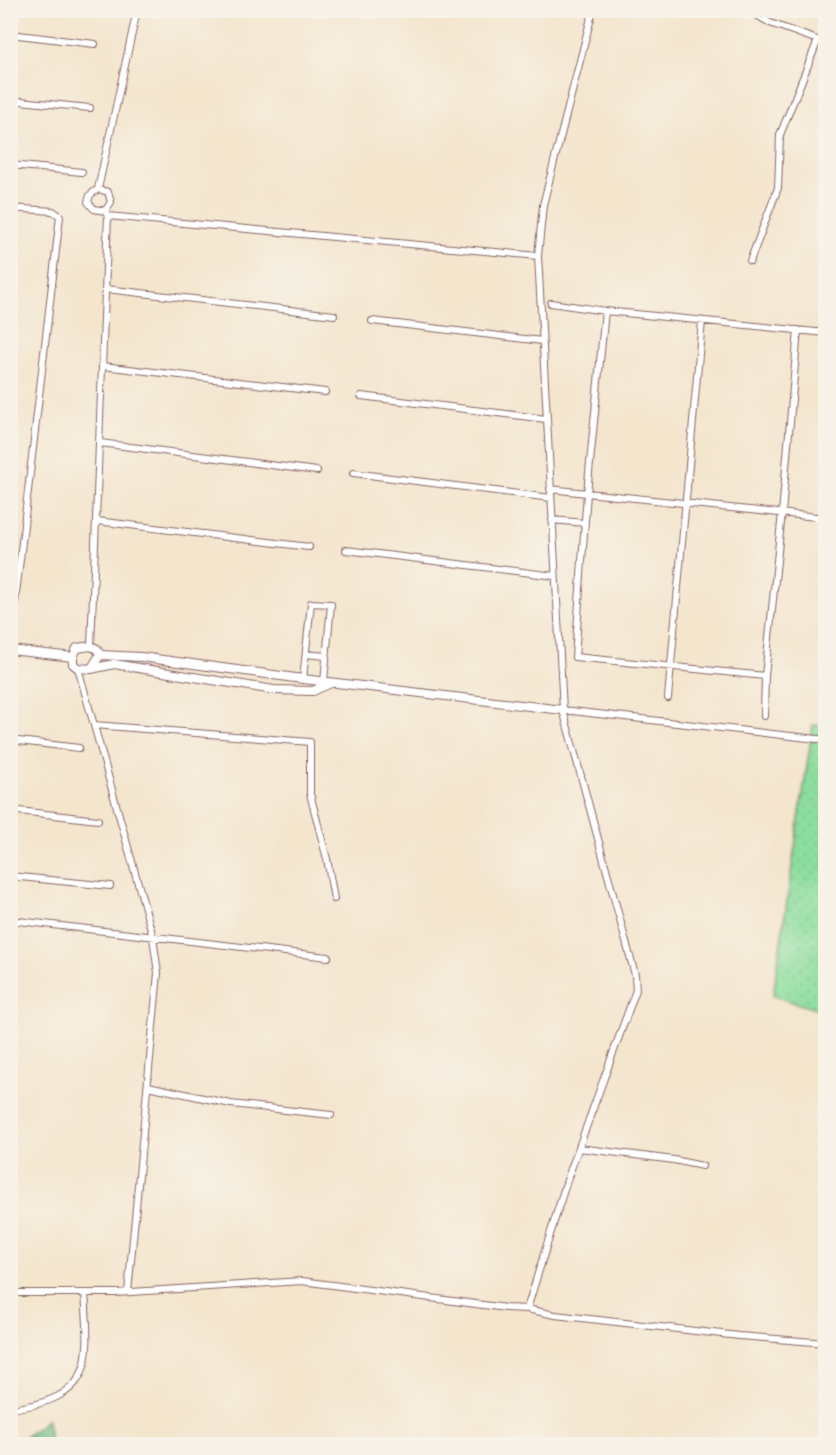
<svg xmlns="http://www.w3.org/2000/svg" width="836" height="1455" font-family="Pangolin,sans-serif">
<style>
.grass{fill:url(#grass-dots);stroke:#6b7e64;stroke-width:1.5}
.forest{fill:url(#forest-firs);stroke:#5e6e58;stroke-width:1.5}
.lines{fill:none;stroke-linecap:round;stroke-linejoin:round}
.minor-casing{stroke:#866464;stroke-width:8}
.tertiary-casing{stroke:#866464;stroke-width:10}
.minor{stroke:#fff;stroke-width:6}
.tertiary{stroke:#fff;stroke-width:8}
</style>
<defs>
<pattern id="grass-dots" width="8" height="8" patternUnits="userSpaceOnUse" patternTransform="scale(1.5)"><rect width="8" height="8" fill="#8cde9e"/><path d="M2 2h.1M6 6h.1" fill="none" stroke="#7abe88" stroke-width="1.8" stroke-linecap="round"/></pattern>
<pattern id="forest-firs" width="22" height="20" patternUnits="userSpaceOnUse" patternTransform="scale(1.5)"><rect width="22" height="20" fill="#71bd85"/><path d="M5 1l3.5 6h-7zM16 11l3.5 6h-7z" fill="#5f996d"/></pattern>
</defs>
<rect width="100%" height="100%" fill="#f7f3e8"/>
<filter id="ink" filterUnits="userSpaceOnUse"><feTurbulence type="fractalNoise" baseFrequency=".0167" numOctaves="2"/><feDisplacementMap in="SourceGraphic" scale="12" xChannelSelector="R" yChannelSelector="G"/><feConvolveMatrix kernelMatrix="1 2 1 2 8 2 1 2 1" color-interpolation-filters="sRGB"/></filter>
<filter id="wash" filterUnits="userSpaceOnUse"><feTurbulence type="fractalNoise" baseFrequency=".008" numOctaves="4" result="noise"/><feDisplacementMap in="SourceGraphic" scale="24" xChannelSelector="R" yChannelSelector="G"/><feGaussianBlur stdDeviation="1.35" result="paint"/><feColorMatrix in="noise" values="0 0 0 0 0 0 0 0 0 0 0 0 0 0 0 0 0 1.4 0 .05"/><feComposite in="paint" operator="in"/></filter>
<g filter="url(#wash)">
<rect width="100%" height="100%" fill="#f4e5cd"/>
<path class="grass" d="M813 725 825 726V1012L773 996Z"/>
<path class="forest" d="M48 1419 50 1444H16Z"/>
</g>
<g filter="url(#ink)">
<g class="lines">
<defs>
<path id="minor" d="M748 10 770 23 826 43
M10 34 95 44
M10 100 90 108
M10 165 82 172
M98 189 108 192 111 202 105 211 94 209 88 202 90 195 98 189 137 10
M10 208 53 211 60 216 12 628 10 629
M108 216 538 256
M750 261 778 188 780 135 818 40
M106 289 334 315
M551 303 605 311 826 333
M372 321 542 341
M103 366 325 392
M361 396 546 419
M100 443 317 471
M353 473 551 498
M550 489 587 493 605 311
M552 520 585 523
M97 521 309 547
M346 550 555 576
M91 646 108 216 105 211
M306 654 326 656
M78 668 153 937 158 973 128 1292
M765 676 575 657 587 493 826 518
M303 679 311 603 331 604 324 682
M668 698 702 321
M563 710 826 740
M764 716 765 676 782 513 798 330
M94 725 310 742V794L327 859 334 899
M10 740 79 748
M10 810 98 820
M10 876 110 886
M10 920 328 957
M148 1086 231 1104 331 1115
M579 1148 674 1160 702 1166
M10 1293H116L302 1281 506 1308 527 1309 555 1315 739 1336 826 1343
M527 1309 567 1180 636 990 635 975 563 710 538 256 543 205 593 10
M10 1409C95 1398 90 1364 85 1293"/>
<path id="tertiary" d="M91 646 97 649 100 655 91 669 78 668 73 664V657L77 648Z
M10 650 73 657
M100 655 141 657 303 679 563 710
M91 669 114 664 274 690 313 691 331 683"/>
</defs>
<use href="#minor" class="minor-casing"/>
<use href="#tertiary" class="tertiary-casing"/>
<use href="#minor" class="minor"/>
<use href="#tertiary" class="tertiary"/>
</g>
</g>
<rect width="836" height="1455" fill="none" stroke="#f7f3e8" stroke-width="36"/>
</svg>
